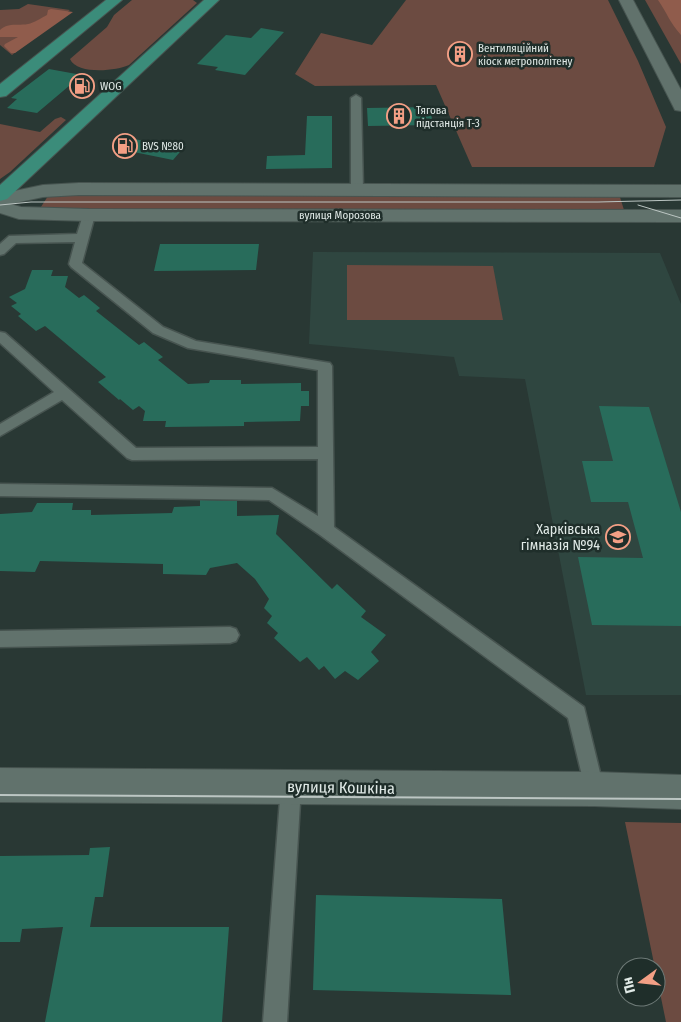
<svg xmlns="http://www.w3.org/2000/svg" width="681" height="1022" font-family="'Fira Sans Condensed',sans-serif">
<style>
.built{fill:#2f4640}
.green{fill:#6c4b41}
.forest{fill:#905c4c}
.building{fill:#286c5b}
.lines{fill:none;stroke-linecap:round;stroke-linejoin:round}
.lane-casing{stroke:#475450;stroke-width:3}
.street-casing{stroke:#475450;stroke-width:2}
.secondary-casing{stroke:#475450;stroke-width:2}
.primary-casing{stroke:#475450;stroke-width:2}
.lane{fill:#61726c;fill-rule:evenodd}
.street{fill:#61726c;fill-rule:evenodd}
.secondary{fill:#61726c;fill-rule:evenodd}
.primary{fill:#3b8c7a;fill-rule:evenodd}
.tram-far1{stroke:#bcc6c3;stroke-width:1}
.tram{stroke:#bcc6c3;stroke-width:2}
.labels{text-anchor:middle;stroke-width:5;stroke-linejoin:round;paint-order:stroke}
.far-poi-label{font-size:11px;fill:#e1eae7;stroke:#1f2e2a;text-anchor:start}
.far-street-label{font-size:11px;fill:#e1eae7;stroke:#1f2e2a}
.poi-label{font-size:14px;fill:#e1eae7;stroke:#1f2e2a;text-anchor:end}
.near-street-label{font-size:16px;fill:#e1eae7;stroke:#1f2e2a}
</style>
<rect width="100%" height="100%" fill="#293834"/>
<path class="built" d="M313 252 660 253 681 304V695H586L525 379 459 376 454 357 309 344Z"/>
<path class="green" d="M132 0H193L197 3 129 65C116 71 77 75 70 59L107 27 114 15Z
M406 0H608L638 61 666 127 654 167H472L436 85 315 86 295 74 321 33 372 45Z
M645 0H681V64Z
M28 4 70 10 12 55 0 45V10L19 9Z
M61 117 66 120 10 172 0 179V124L40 132 55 119Z
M619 194 624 210H39L48 196Z
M347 265 493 266 503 320H347Z
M625 822 681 823V1022H666Z"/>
<path class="forest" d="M658 0H681V35C670 23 667 13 658 0Z
M51 9 73 12 15 53H11L4 46 5 44 18 37H0V30C8 22 18 26 28 24 34 23 41 18 47 15L48 10Z"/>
<path class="building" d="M261 28 284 32 245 75 215 70 218 67 197 64 226 35 251 38Z
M454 50H463L469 53 466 57H457L451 54Z
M49 69 82 75 37 113 7 108 17 99 11 98Z
M430 107 433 125 368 126 367 108Z
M307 116H332V168L266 169 267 156 305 155Z
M125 137 163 145 167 141 186 145 173 160 114 148Z
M160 244H259L256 270 154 271Z
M32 270H53L51 276H68L65 287 79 298 84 295 100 308 96 311 139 345 144 342 154 350 163 357 158 360 188 384 209 383 210 380H241V384L301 383V391H309V406H301L300 421 244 422V426L165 427 166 421H143L145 411 139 406 133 410 120 399 119 400 98 382 106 377 45 326 36 331 18 316 21 314 11 306 17 303 9 297 25 289Z
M599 406 649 407 681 512V626L592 625 578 557 643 558 628 502H591L582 461H613Z
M200 500 237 501V516L279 515 276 534 332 589 337 584 366 611 361 617 386 635 371 652 379 661 358 680 345 671 335 679 324 666 319 670 307 657 300 662 274 638 278 633 267 623 272 616 264 608 269 599 255 579 237 563 210 568 206 575 163 574V564L40 561 35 572 0 571V514L32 512 37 503H73L72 510H91V515L172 513 174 507 200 506Z
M110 847 103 897H95L90 927H229L222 1022H45L63 927 22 929 20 942H0V856L89 855 90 848Z
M316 895 502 899 511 995 313 990Z"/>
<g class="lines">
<defs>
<path id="lane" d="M356 95 361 98 363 189 357 192 351 189V98Z
M89 211 95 215 82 263 163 327 196 341 330 363 332 366 334 527 584 707 604 789 601 796 594 799 587 796 568 718 320 535 269 500 0 496V484L272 488 318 516V459L132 460 127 458 62 400 0 436V424L54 392 0 343V332L5 333 136 448 318 447V370L188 348 153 333 71 267 69 264 75 242 16 243 4 254 0 255V244L9 236 77 234 83 215Z
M230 627 236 629 239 635 236 641 230 643 0 647V631Z
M291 776 298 779 301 786 287 1022H263L281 786 284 779Z"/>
<path id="street" d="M0 768 594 772 681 775V809L594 806 0 802Z"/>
<path id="secondary" d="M619 0H633L681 90V111L675 110 673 106Z
M79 183 681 185V197L79 195 43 197 10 204 21 207 89 209 681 210V222L89 221 19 219 0 213V194L43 185Z"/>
<path id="primary" d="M106 0H122L6 96 0 97V84Z
M204 0H219L7 199 0 201V185Z"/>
</defs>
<use href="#lane" class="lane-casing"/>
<use href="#street" class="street-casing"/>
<use href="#secondary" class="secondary-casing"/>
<use href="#primary" class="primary-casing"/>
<use href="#lane" class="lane"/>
<use href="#street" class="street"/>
<use href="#secondary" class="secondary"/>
<use href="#primary" class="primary"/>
<path class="tram-far1" d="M0 205 31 202H598L681 200
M638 205 681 218"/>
<path class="tram" d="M0 795 681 799"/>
</g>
<defs>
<symbol id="building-ring" viewBox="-11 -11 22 22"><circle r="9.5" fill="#1f2e2a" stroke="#f39f85" stroke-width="1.5"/><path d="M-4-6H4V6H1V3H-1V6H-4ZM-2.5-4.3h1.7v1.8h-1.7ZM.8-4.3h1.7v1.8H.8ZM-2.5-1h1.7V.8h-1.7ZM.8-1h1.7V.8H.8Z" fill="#f39f85"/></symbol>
<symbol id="fuel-ring" viewBox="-11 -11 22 22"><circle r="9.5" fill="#1f2e2a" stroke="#f39f85" stroke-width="1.5"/><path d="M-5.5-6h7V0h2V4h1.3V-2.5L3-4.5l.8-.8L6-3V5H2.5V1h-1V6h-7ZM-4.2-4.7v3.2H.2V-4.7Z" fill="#f39f85"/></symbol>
<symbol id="school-ring" viewBox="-11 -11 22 22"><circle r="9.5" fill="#1f2e2a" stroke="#f39f85" stroke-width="1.5"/><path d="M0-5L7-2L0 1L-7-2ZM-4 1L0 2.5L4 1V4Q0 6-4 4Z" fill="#f39f85"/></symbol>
</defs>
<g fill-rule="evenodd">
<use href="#building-ring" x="446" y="40" width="28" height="28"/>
<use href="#fuel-ring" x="68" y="72" width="28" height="28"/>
<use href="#building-ring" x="385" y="102" width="28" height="28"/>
<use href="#fuel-ring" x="111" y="132" width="28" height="28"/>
<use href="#school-ring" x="604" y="523" width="28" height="28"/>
</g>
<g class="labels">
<g class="far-poi-label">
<text x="478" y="52">Вентиляційний<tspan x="478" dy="13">кіоск метрополітену</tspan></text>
<text x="100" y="90">WOG</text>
<text x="416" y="114">Тягова<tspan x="416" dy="13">підстанція Т-3</tspan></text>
<text x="142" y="150">BVS №80</text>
</g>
<g class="far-street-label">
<text x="340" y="219">вулиця Морозова</text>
</g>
<g class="poi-label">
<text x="600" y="534">Харківська<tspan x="600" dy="16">гімназія №94</tspan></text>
</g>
<g class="near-street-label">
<text transform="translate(341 787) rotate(1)" y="6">вулиця Кошкіна</text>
</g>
</g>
<g transform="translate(641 982) rotate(255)"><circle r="24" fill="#1f2e2a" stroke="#6d7976"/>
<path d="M0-4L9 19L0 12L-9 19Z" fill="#f39f85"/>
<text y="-8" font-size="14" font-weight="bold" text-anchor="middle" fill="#e1eae7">Пн</text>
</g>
</svg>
